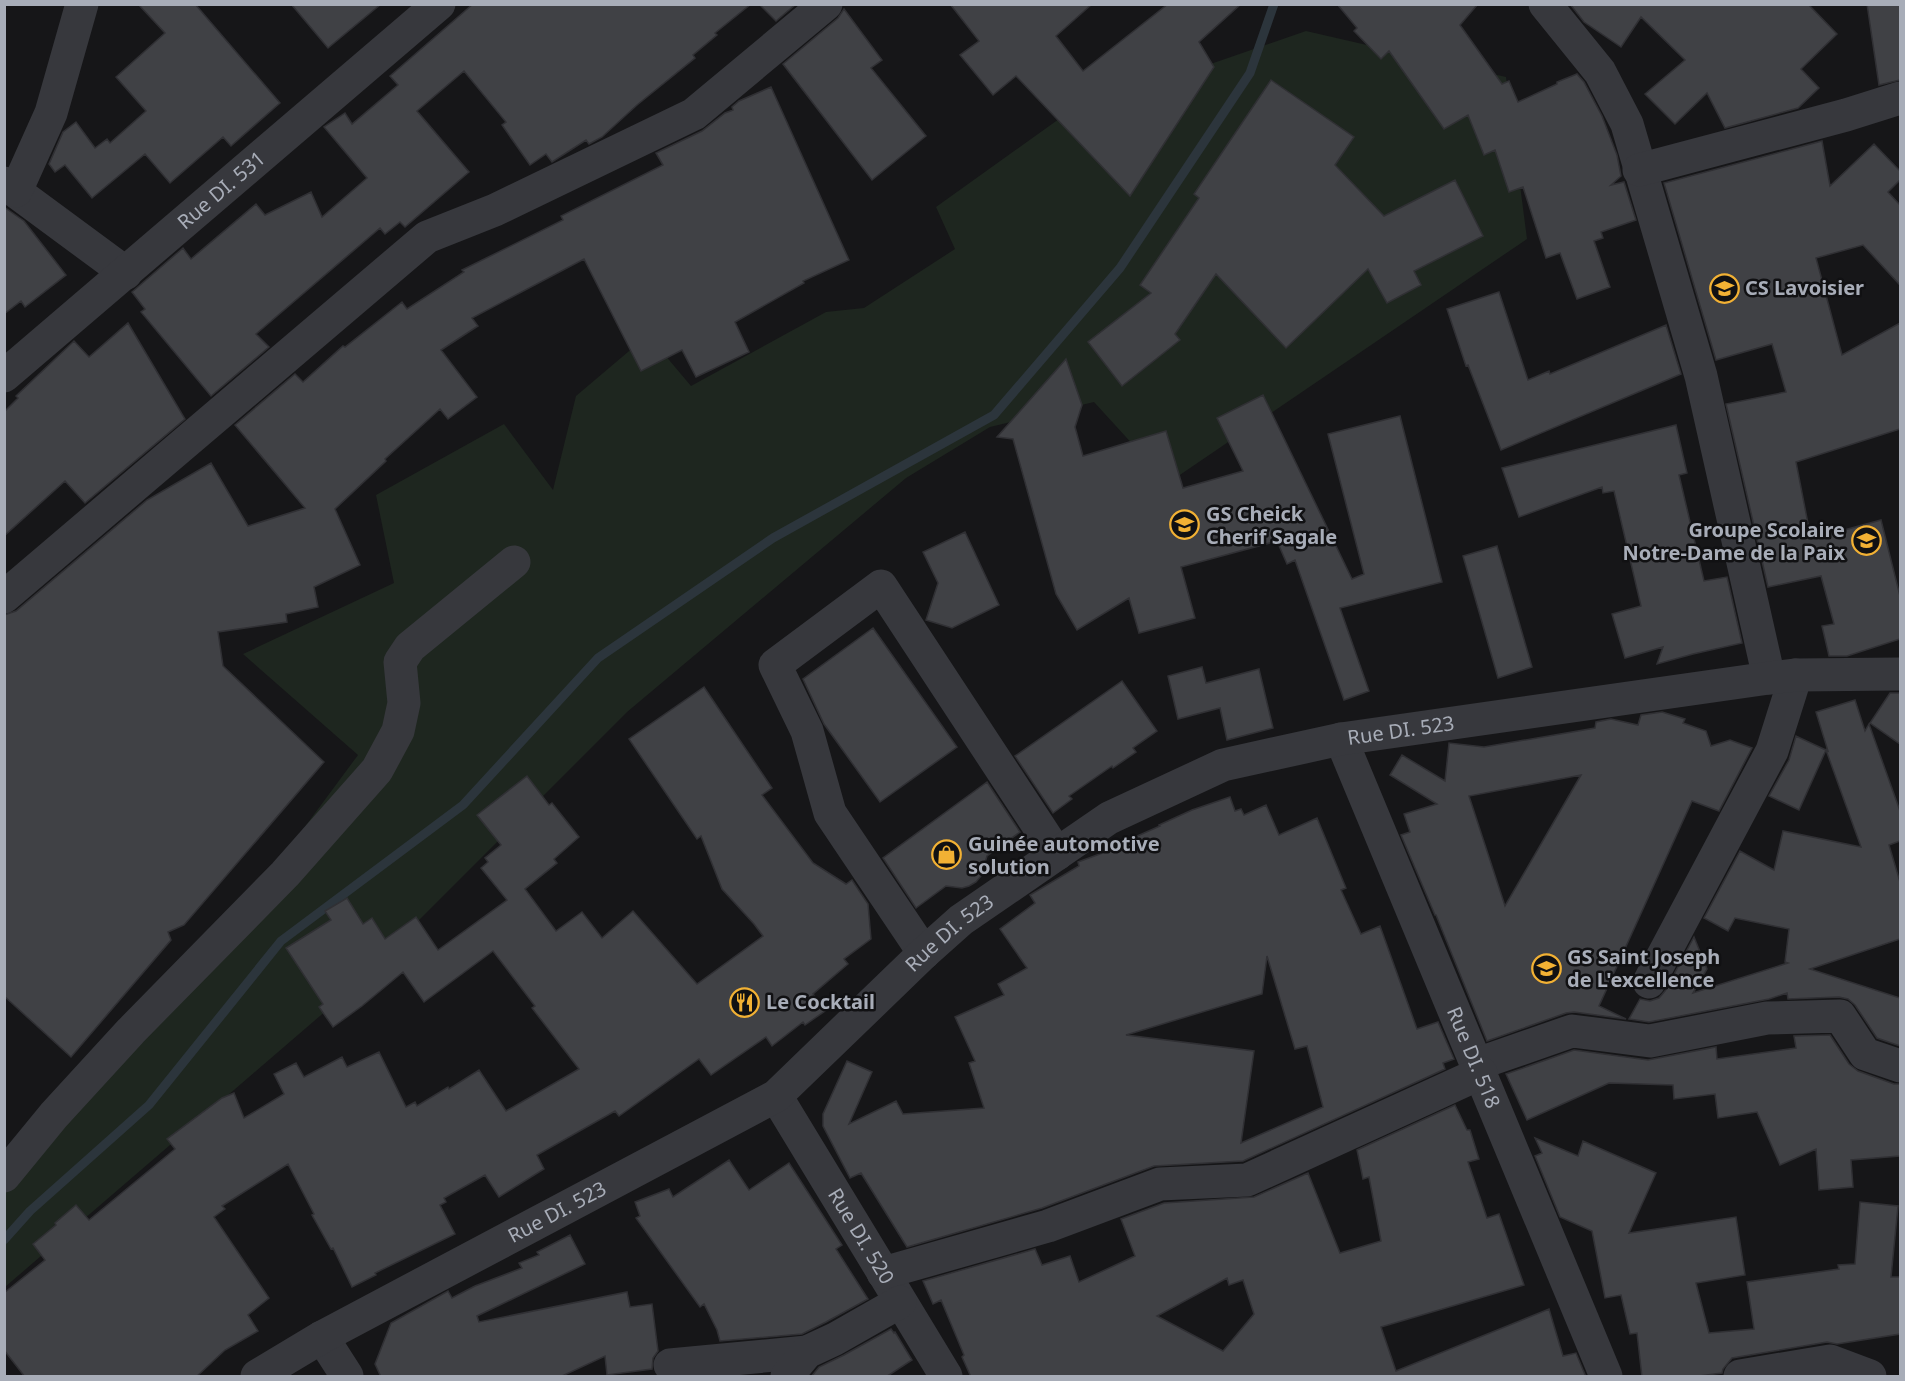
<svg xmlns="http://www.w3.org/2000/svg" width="1905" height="1381" font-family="'Noto Sans',sans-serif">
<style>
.green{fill:#1e261f}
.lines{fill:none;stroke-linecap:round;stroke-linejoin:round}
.stream{stroke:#2c353c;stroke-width:9}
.building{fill:#404145;stroke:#303034;stroke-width:1.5;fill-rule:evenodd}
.minor{stroke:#37383d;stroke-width:33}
.labels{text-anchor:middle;stroke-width:5;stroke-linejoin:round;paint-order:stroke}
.street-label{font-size:20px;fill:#a8adb8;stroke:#111113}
.poi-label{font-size:20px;font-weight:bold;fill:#a8adb8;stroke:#111113;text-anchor:start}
</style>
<rect width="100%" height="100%" fill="#161618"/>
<path class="green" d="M1306 31 1506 77 1527 239 1168 483 1094 402 990 427 906 478 627 712 342 997 5 1287 4 1173 233 924 358 755 243 654 394 583 376 495 504 424 553 490 576 396 648 335 691 386 826 312 864 308 955 249 936 207 1066 114Z"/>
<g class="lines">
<path class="stream" d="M4 1240 30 1211 149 1105 281 941 463 805 598 658 773 538 994 415 1120 268 1250 73 1274 4"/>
</g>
<path class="building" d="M138 4H195L280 103 231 146 223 137 170 183 145 154 92 198 65 165 55 172 49 164 63 132 76 122 95 148 107 139 110 143 146 111 116 77 165 33Z
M291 4H381L328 48Z
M473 4H751L715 33 717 35 693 55 695 58 637 105 602 137 589 144 586 140 552 162 546 154 530 165 502 125 506 122 464 71 417 111 469 172 405 227 400 222 385 234 380 228 256 334 269 347 211 396 141 312 145 309 132 292 183 248 191 259 256 204 265 215 311 192 322 217 367 178 324 127 345 113 352 124 398 85 390 76Z
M759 4H796L776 21Z
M950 4H1092L1056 36 1083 71 1168 4H1241L1199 42 1214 67 1130 196 1016 76 993 95 960 55 979 41Z
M1337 4H1478L1460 25 1502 84 1509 81 1518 102 1557 84V82L1577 74 1584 82 1602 116 1617 155 1621 176 1611 185 1624 182 1636 220 1601 232 1603 238 1594 241 1610 287 1577 299 1560 253 1546 258 1523 187 1509 192 1495 150 1484 155 1468 115 1444 129 1389 51 1381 59 1354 31 1357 28Z
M1570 4H1808L1837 34 1801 69 1819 88 1798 108 1725 128 1707 93 1675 124 1645 94 1685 60 1641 17 1621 47 1584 22Z
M1867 4H1900V80L1879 85Z
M844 9 882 60 871 68 926 136 872 180 783 64 838 18Z
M1271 80 1354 137 1335 165 1384 216 1455 180 1483 236 1414 271 1421 285 1387 303 1368 269 1286 348 1216 274 1175 334 1180 340 1122 386 1088 342 1151 293 1140 285 1199 198 1194 194Z
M771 87 849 260 803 281 804 283 735 322 749 352 696 377 682 350 641 371 584 259 472 318 478 326 441 350 477 397 448 419 440 409 385 459 386 461 335 509 360 565 314 587 318 607 286 614 287 622 218 632 223 666 324 762 184 925 168 932 171 940 71 1057 4 996V615L16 611 147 500 211 463 248 526 305 508 235 425 295 374 303 382 343 346 345 347 402 302 407 309 464 272 462 270 563 220 561 216 663 165 656 153 702 131 725 113 733 110 732 107 739 101Z
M1822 141 1830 186 1874 144 1900 171V180L1888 192 1900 205V285L1863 245 1816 258 1842 355 1900 323V429L1796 462 1811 539 1881 520 1900 596V639L1847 656H1829L1822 626 1834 624 1821 576 1768 587 1726 404 1786 392 1772 344 1716 360 1664 183Z
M4 207 24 221 66 275 25 307 21 301 4 314Z
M1499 292 1528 380 1549 371 1550 374 1666 325 1681 374 1501 450 1468 365 1466 366 1447 309Z
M128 323 185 419 85 503 65 481 4 536V412L18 398 16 396 74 341 89 357Z
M1066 359 1082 405 1075 427 1083 456 1166 431 1183 488 1243 471 1217 418 1263 395 1352 579 1364 574 1328 434 1400 416 1442 582 1340 608 1369 691 1344 700 1295 560 1287 564 1277 541 1181 567 1195 618 1139 633 1129 598 1077 630 1056 594 1013 439 997 437Z
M1676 425 1687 473 1679 475 1704 581 1727 577 1742 643 1693 654 1657 664 1663 647 1625 658 1612 614 1641 606 1614 491 1603 493 1602 487 1519 517 1502 468Z
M965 532 999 605 952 628 926 620 938 583 923 552Z
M1497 546 1532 667 1498 678 1463 556Z
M873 628 957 747 880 802 824 724 803 679Z
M1202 667 1206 683 1259 669 1273 728 1227 740 1220 708 1178 719 1168 676Z
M1122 681 1157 731 1133 748 1136 752 1113 768 1112 766 1069 796 1072 799 1053 813 1015 756Z
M704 687 772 788 762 795 813 863 846 884 852 880 868 904 871 939 844 959 848 964 813 994 825 1011 805 1025 803 1022 772 1046 766 1037 711 1075 699 1059 619 1116 615 1111 537 1155 544 1169 499 1197 485 1175 444 1198 446 1202 440 1205 455 1234 375 1273 376 1275 352 1287 333 1248 331 1249 312 1215 314 1214 288 1164 222 1206 225 1209 214 1217 269 1298 248 1315 258 1331 225 1350 196 1377H25L4 1350V1293L45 1260 33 1244 56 1225 55 1223 76 1205 89 1220 175 1149 167 1139 222 1098 234 1093 244 1118 284 1094 274 1074 296 1063 304 1077 342 1057 347 1067 379 1052 406 1107 415 1102 417 1106 448 1087 449 1089 479 1070 506 1111 579 1069 532 1008 535 1006 493 951 424 1002 403 972 362 1006 333 1027 319 1007 323 1004 286 948 331 920 325 911 347 898 363 924 372 918 385 939 416 917 438 950 507 900 481 868 488 862 485 858 501 845 477 815 527 776 549 805 552 803 579 837 554 859 557 863 525 889 556 931 582 912 602 938 633 911 697 984 763 936 754 924 722 889 701 836 697 839 629 739Z
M1890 693H1900V744L1870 723Z
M1855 700 1865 731 1869 724 1900 811V841L1889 845 1900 882V939L1810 969 1900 998V1046L1877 1038 1855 1005 1848 999 1839 997 1788 999 1787 993 1769 999 1649 1022 1629 1019 1640 999 1650 1001 1659 998 1665 991 1694 937 1707 969 1693 993 1788 963 1785 962 1789 929 1735 918 1728 931 1704 918 1740 851 1774 870 1783 831 1861 847 1826 750 1799 810 1769 796 1789 760 1796 736 1828 751 1816 712Z
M1662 712 1685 719 1683 723 1706 731 1711 746 1730 740 1752 748 1719 811 1692 801 1599 1006 1626 1019 1574 1012 1566 1013 1487 1041 1436 915H1435L1401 835 1410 832 1404 814 1437 804 1390 775 1402 755 1445 781 1449 743 1484 747 1595 728 1596 722 1611 719 1638 725 1641 715ZM1581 775 1505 906 1469 796Z
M987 782 1020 832 987 856 981 876 976 882 969 886 962 888 946 886 916 908 883 858Z
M1230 797 1235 811 1241 809 1244 815 1266 805 1279 835 1317 818 1346 888 1341 890 1361 934 1380 926 1417 1029 1438 1022 1454 1059 1443 1063 1445 1069 1243 1161 1154 1166 1042 1208 907 1247 861 1173 850 1178 823 1126V1114L847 1061 872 1072 849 1124 896 1101 903 1114 984 1108 969 1063 975 1061 955 1017 1004 995 998 984 1027 968 1000 929 1035 903 1030 895 1079 866 1078 862 1127 844 1126 841 1160 826 1159 825 1192 810ZM1267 956 1295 1049 1307 1046 1323 1107 1241 1143 1254 1051 1126 1035 1262 994Z
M1830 1035 1849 1064 1858 1071 1894 1084H1900V1156L1851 1160 1853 1187 1819 1190 1816 1149 1780 1165 1757 1112 1718 1118 1715 1094 1674 1099 1673 1085 1609 1083 1527 1120 1506 1074 1574 1050 1648 1060 1716 1047 1717 1059 1796 1048 1794 1036Z
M1455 1105 1467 1130H1470L1479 1159 1468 1162 1487 1218 1499 1214 1524 1285 1381 1327 1396 1371 1549 1309 1563 1356 1576 1353 1586 1377H971L962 1357 964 1355 941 1300 933 1304 923 1281 1035 1249 1042 1265 1070 1256 1079 1282 1135 1256 1121 1219 1164 1203 1254 1197 1308 1173 1340 1253 1381 1241 1369 1177 1363 1179 1357 1150ZM1227 1278 1229 1285 1243 1280 1254 1314 1223 1351 1157 1316Z
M1535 1138 1578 1156 1583 1141 1656 1173 1629 1233 1736 1217 1745 1275 1696 1283 1709 1333 1754 1329 1747 1282 1839 1269 1838 1265 1855 1264 1860 1202 1898 1206 1891 1277H1900V1334L1837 1344 1827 1342 1732 1358 1723 1369 1722 1373 1692 1377H1642L1637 1333 1630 1334 1621 1295 1605 1298 1592 1231 1560 1217 1535 1156 1542 1153Z
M729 1160 749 1190 789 1163 842 1245 836 1249 868 1299 826 1322 802 1334 720 1341 717 1330 704 1304 700 1307 636 1218 640 1216 635 1202 669 1189 673 1197Z
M570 1235 585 1264 477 1316 479 1322 627 1292 630 1307 652 1304 658 1351 653 1358 652 1369 607 1375 605 1356 560 1377H381L375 1364 391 1323 448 1291 452 1298 475 1286 522 1268 519 1263 539 1255 537 1252Z
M891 1329 894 1333 895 1332 912 1360 886 1377H811L819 1367 844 1355Z"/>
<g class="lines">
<g class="minor">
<path d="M1545 4 1600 72 1627 124 1701 376 1769 678"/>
<path d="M1639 170 1846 115 1900 98"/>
<path d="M4 183 126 273"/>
<path d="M16 191 51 113 82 4"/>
<path id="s1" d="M4 376 439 4"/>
<path d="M4 597 427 237 495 210 694 114 826 4"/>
<path id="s2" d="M1341 739 1606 1376"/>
<path d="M924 953 830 813 807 731 775 665 881 586 1057 854"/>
<path d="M1649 982 1772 751 1796 675"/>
<path d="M1477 1064 1572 1031 1650 1041 1767 1018 1840 1016 1865 1054 1900 1066"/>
<path id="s3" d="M776 1096 946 1376"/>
<path d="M4 1176 54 1115 131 1031 285 874 377 770 398 731 404 703 400 662 410 647 514 562"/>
<path d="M883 1273 1048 1226 1160 1184 1247 1180 1481 1073"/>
<path d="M322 1337 347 1376"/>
<path d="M670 1365 807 1352"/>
<path id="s4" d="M257 1376 322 1337 776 1096 924 953 961 920 1109 818 1223 765 1341 739 1769 678 1796 675 1900 674"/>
<path d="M787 1376 807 1352 835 1339 900 1302"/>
<path d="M1740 1376 1830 1361 1870 1376"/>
</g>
</g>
<defs>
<symbol id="school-ring" viewBox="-11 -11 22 22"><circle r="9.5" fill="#111113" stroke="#f2b134" stroke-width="1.5"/><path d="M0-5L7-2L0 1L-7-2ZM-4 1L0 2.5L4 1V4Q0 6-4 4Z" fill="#f2b134"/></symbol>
<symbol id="shop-ring" viewBox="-11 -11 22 22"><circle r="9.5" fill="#111113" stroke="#f2b134" stroke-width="1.5"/><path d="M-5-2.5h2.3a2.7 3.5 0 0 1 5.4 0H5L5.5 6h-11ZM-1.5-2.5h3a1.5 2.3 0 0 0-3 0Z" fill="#f2b134"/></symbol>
<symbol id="restaurant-ring" viewBox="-11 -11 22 22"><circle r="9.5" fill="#111113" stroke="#f2b134" stroke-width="1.5"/><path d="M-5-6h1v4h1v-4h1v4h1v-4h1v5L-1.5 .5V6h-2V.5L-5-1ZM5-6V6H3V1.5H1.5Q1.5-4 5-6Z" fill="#f2b134"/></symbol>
</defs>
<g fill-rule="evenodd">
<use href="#school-ring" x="1708" y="272" width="33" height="33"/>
<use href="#school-ring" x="1168" y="508" width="33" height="33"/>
<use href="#school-ring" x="1850" y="524" width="33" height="33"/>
<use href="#shop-ring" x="930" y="838" width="33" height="33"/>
<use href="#school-ring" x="1530" y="952" width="33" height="33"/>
<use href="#restaurant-ring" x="728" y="986" width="33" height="33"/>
</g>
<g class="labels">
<g class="street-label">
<text dy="7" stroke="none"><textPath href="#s1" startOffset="286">Rue DI. 531</textPath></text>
<text dy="7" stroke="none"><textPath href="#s4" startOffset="1332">Rue DI. 523</textPath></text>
<text dy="7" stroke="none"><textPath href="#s4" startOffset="828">Rue DI. 523</textPath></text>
<text dy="7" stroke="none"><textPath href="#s2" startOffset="345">Rue DI. 518</textPath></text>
<text dy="7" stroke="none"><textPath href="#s4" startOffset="342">Rue DI. 523</textPath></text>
<text dy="7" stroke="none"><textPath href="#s3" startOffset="164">Rue DI. 520</textPath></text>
</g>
<g class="poi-label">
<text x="1745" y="295">CS Lavoisier</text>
<text x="1206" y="521">GS Cheick<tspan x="1206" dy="23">Cherif Sagale</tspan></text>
<text x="1845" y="537" text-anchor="end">Groupe Scolaire<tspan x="1845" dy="23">Notre-Dame de la Paix</tspan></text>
<text x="968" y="851">Guinée automotive<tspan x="968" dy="23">solution</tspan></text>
<text x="1567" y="964">GS Saint Joseph<tspan x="1567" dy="23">de L'excellence</tspan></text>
<text x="766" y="1009">Le Cocktail</text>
</g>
</g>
<rect width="1905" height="1381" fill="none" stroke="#a8adb8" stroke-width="12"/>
</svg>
